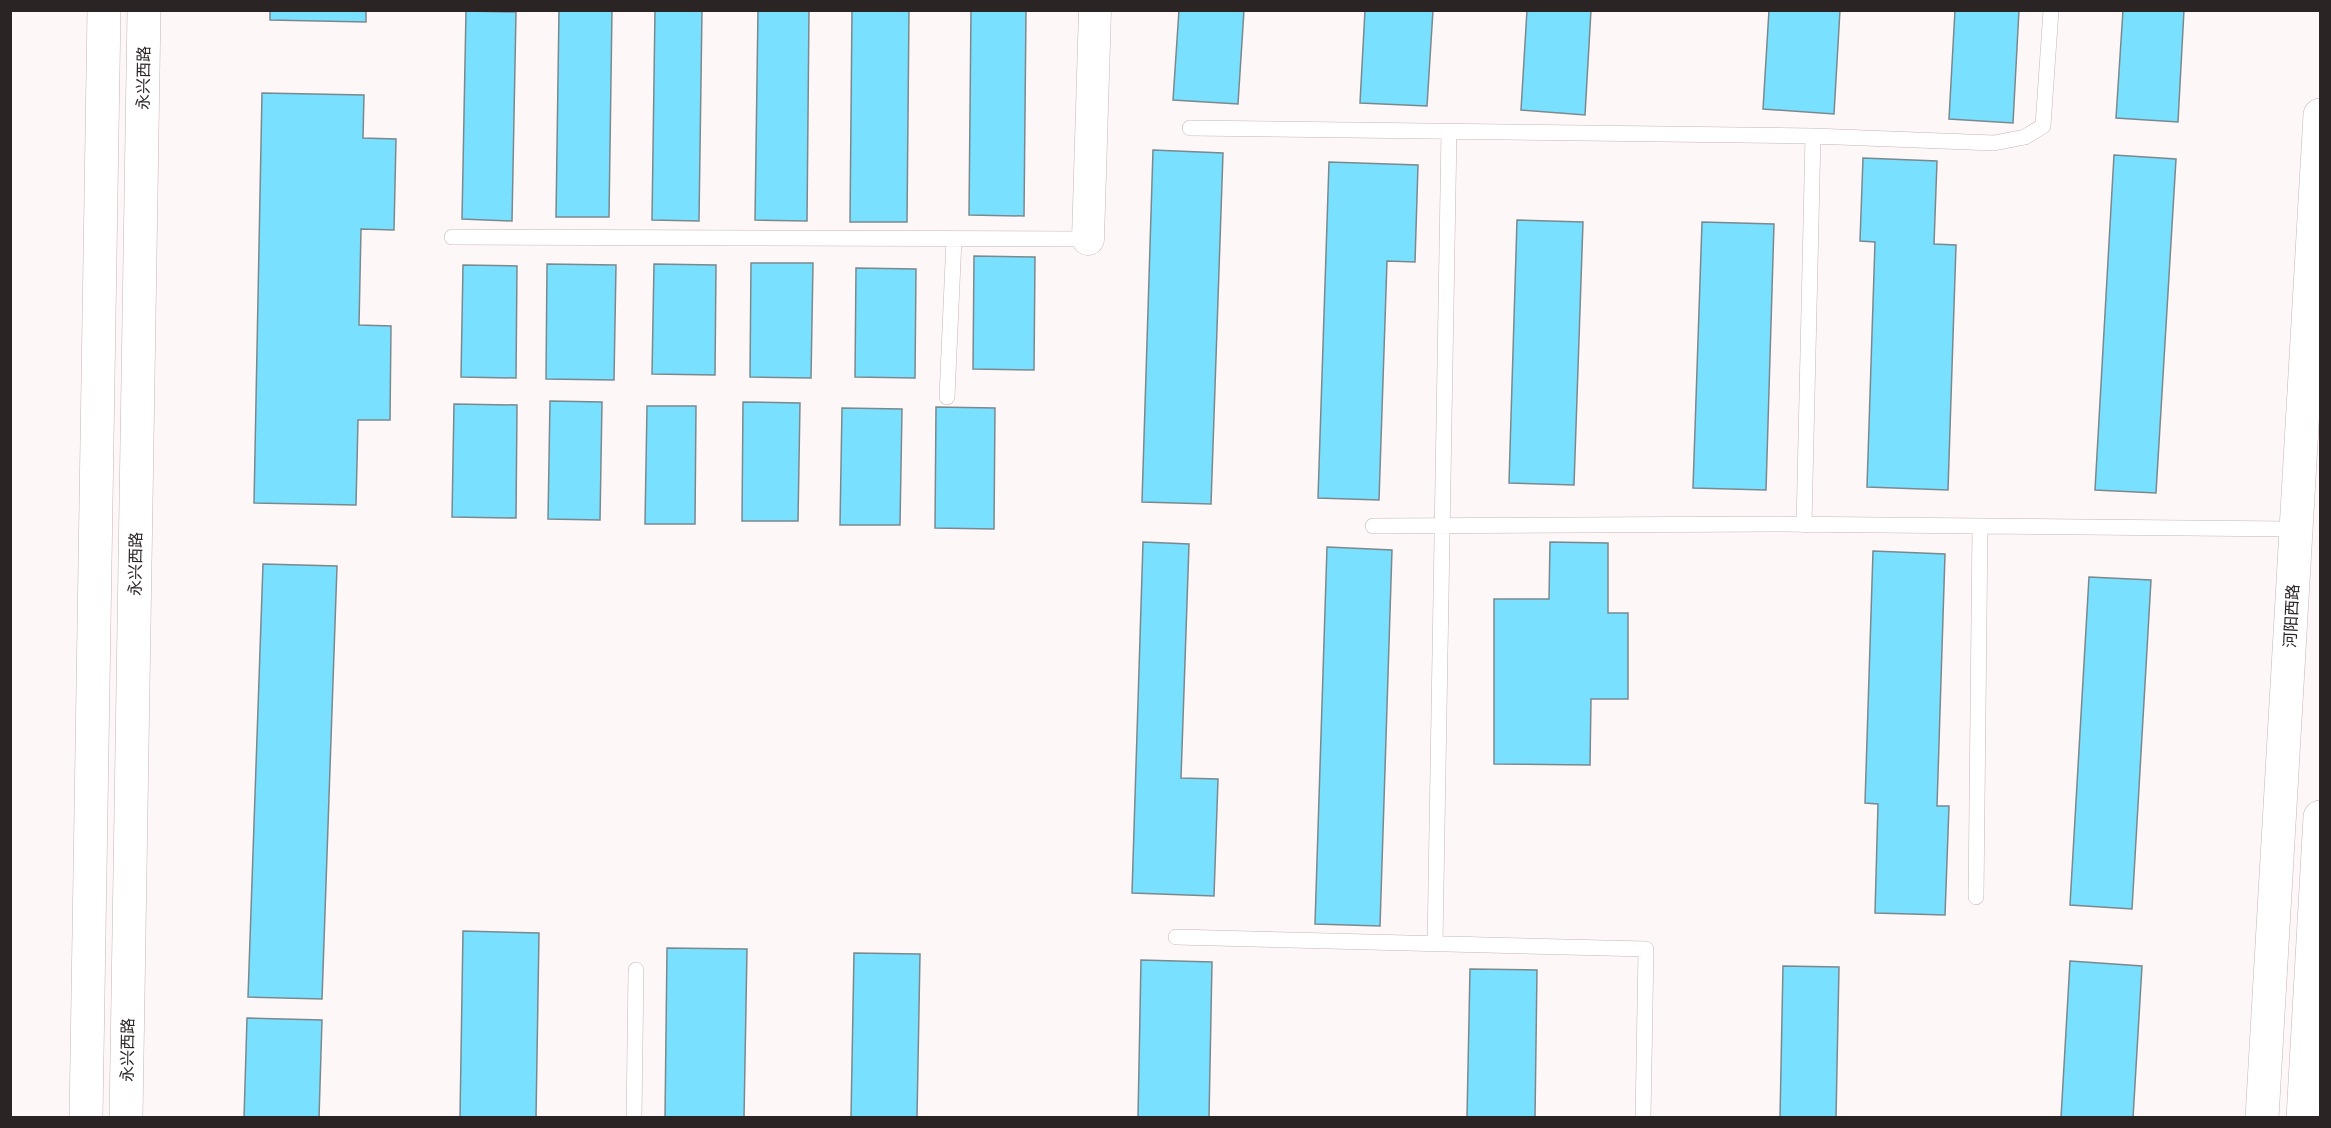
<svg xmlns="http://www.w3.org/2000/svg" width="2331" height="1128" font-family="Commissioner,'Noto Sans SC',sans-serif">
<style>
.building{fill:#7ae0ff;stroke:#7a898e;stroke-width:1.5}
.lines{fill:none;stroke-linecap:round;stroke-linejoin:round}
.service-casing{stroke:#c6b5b6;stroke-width:16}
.minor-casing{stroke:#c6b5b6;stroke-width:33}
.secondary-casing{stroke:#c6b5b6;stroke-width:34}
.service{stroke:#fff;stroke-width:15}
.minor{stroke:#fff;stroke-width:32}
.secondary{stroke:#fff;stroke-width:33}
.labels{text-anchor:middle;stroke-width:4.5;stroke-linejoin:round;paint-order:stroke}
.street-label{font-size:16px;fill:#2b2425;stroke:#fff}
</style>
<rect width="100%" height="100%" fill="#fef7f8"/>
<path class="building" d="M270 10H366V22L270 20Z
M559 10H612L609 217H556Z
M655 10H702L699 221 652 220Z
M758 10H809L807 221 755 220Z
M852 10H909L907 222H850Z
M971 10H1026L1024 216 969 215Z
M1179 10H1244L1238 104 1173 100Z
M1365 10H1433L1427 106 1360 103Z
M1527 10H1591L1585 115 1521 110Z
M1769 10H1840L1834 114 1763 109Z
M1955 10H2019L2013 123 1949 119Z
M2123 10H2184L2178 122 2116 118Z
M466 11 516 12 512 221 462 219Z
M262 93 364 95 363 138 396 139 394 230 361 229 359 325 391 326 390 420H358L356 505 254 503Z
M1153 150 1223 153 1211 504 1142 502Z
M2114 155 2176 159 2156 493 2095 490Z
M1863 158 1937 161 1934 244 1956 245 1948 490 1867 487 1875 242 1860 241Z
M1329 162 1418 165 1415 262 1387 261 1379 500 1318 498Z
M1517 220 1583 222 1574 485 1509 483Z
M1702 222 1774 224 1766 490 1693 488Z
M974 256 1035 257 1034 370 973 369Z
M751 263H813L811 378 750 377Z
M547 264 616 265 614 380 546 379Z
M654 264 716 265 715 375 652 374Z
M463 265 517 266 516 378 461 377Z
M856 268 916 269 915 378 855 377Z
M550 401 602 402 600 520 548 519Z
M743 402 800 403 798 521H742Z
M454 404 517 405 516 518 452 517Z
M647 406H696L695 524H645Z
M936 407 995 408 994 529 935 528Z
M842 408 902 409 900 525H840Z
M1143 542 1189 544 1181 778 1218 779 1214 896 1132 893Z
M1550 542 1608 543V613H1628V699H1591L1590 765 1494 764V599H1549Z
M1327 547 1392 550 1380 926 1315 924Z
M1873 551 1945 554 1937 806H1949L1945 915 1875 913 1878 804 1865 803Z
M263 564 337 566 322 999 248 997Z
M2089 577 2151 580 2132 909 2070 905Z
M463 931 539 933 536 1118H460Z
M667 948 747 949 744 1118H665Z
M854 953 920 954 917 1118H851Z
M1141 960 1212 962 1209 1118H1138Z
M2070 961 2142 966 2133 1118H2061Z
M1783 966 1839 967 1836 1118H1780Z
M1470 969 1537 970 1535 1118H1467Z
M247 1018 322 1020 319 1118H244Z"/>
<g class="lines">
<defs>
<path id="service" d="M1190 128 1813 136 1994 143 2025 137 2043 126 2051 10
M452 237 1088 239
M947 397 954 239
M1804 525 1813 136
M1373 526 1776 524 2296 529
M1976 897 1980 526
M1176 937 1646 949 1643 1118
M1435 944 1449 132
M634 1118 636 970"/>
<path id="minor" d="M1088 239 1095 10"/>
<path id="secondary" d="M86 1118 104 10
M126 1118 144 10
M2262 1118 2320 115
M2303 1118 2320 817"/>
</defs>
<use href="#service" class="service-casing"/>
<use href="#minor" class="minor-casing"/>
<use href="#secondary" class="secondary-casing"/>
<use href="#service" class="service"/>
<use href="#minor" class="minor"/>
<use href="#secondary" class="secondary"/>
</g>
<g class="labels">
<g class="street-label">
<text transform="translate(143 78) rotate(-89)" y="6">永兴西路</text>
<text transform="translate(135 564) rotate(-89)" y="6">永兴西路</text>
<text transform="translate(2291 616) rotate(-87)" y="6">河阳西路</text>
<text transform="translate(127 1050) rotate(-89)" y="6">永兴西路</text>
</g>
</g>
<rect width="2331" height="1128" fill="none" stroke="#2b2425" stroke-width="24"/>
</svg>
